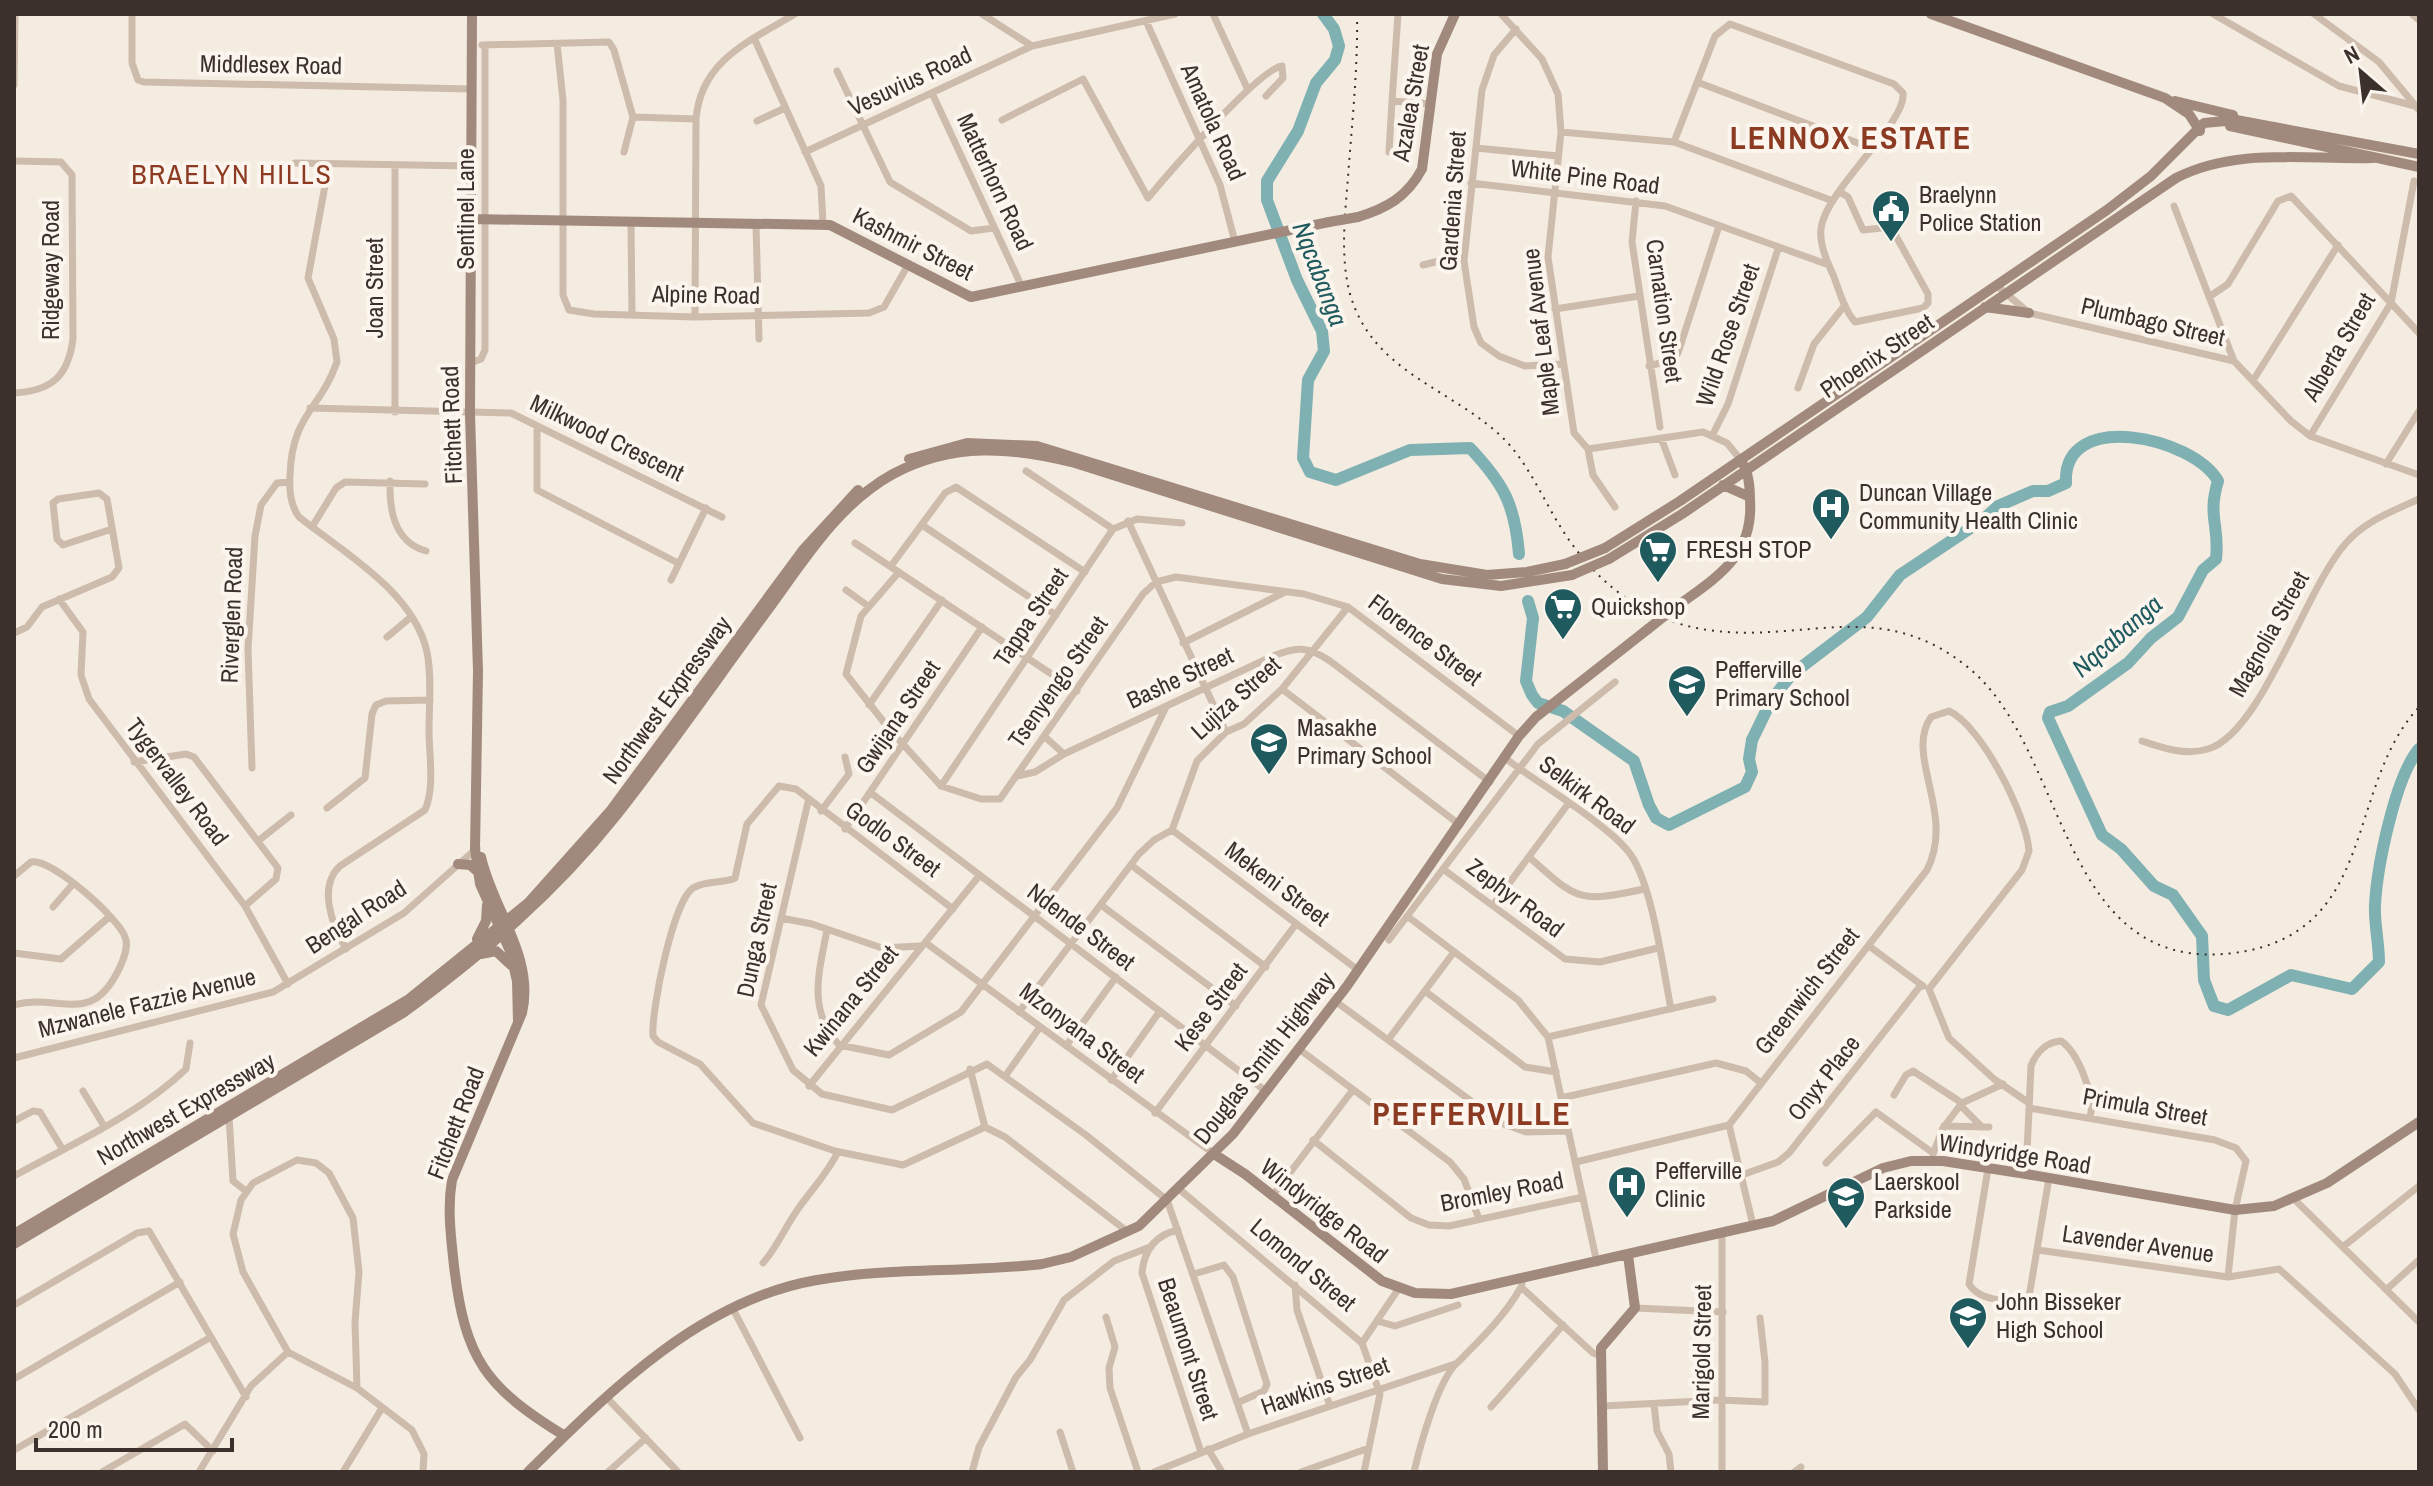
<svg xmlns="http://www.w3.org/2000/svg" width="2433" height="1486" font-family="'Archivo Narrow',sans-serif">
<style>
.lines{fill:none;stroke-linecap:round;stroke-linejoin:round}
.river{stroke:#7fb0b2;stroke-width:12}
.street{stroke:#cdbbac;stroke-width:7}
.secondary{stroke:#a18a7d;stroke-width:10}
.rail{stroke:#3b302b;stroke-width:2;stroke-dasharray:2 6;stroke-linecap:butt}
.secondary-bridge{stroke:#a18a7d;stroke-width:10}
.labels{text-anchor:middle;stroke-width:8;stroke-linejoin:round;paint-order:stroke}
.street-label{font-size:24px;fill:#3b302b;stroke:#fbf5ee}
.poi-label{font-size:24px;fill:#3b302b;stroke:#fbf5ee;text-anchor:start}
.water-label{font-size:26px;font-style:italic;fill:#1f5a5e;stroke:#fbf5ee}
.quarter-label{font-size:28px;letter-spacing:2px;fill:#8c3b22;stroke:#fbf5ee}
.district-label{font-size:32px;font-weight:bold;letter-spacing:2px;fill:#8c3b22;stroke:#fbf5ee}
</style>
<rect width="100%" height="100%" fill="#f4ebe1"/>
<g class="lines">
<path class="river" d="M1323 14 1334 29 1339 46 1335 60 1316 83 1298 131 1267 181V200L1297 280 1322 331 1324 351 1308 380 1303 458 1310 472 1336 480 1410 450 1470 448C1504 484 1515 505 1519 554
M1528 601 1533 618 1526 681 1532 695 1538 703 1563 711 1634 761 1649 805 1656 818 1669 825 1745 787 1752 772 1749 759 1752 740 1771 701 1791 675 1867 617 1900 575 1984 519 1998 506 2033 491H2048L2066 483C2062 408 2193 437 2218 481 2207 517 2220 526 2216 559L2203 570 2178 617 2151 638 2128 663 2068 706 2050 712 2048 718 2102 835 2121 849 2154 886 2173 895 2202 936 2204 980 2214 1006 2228 1010 2291 975 2352 989 2379 962C2379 943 2374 923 2375 905 2377 867 2395 777 2419 749"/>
<path class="street" d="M132 14V63L138 80 144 82 471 89
M982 14 1032 46 1175 14
M1213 14 1248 90
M1398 14 1392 101 1431 104
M1501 14 1542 59 1558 94 1561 132 1548 257 1574 433 1588 449 1593 475 1615 507
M2213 14 2339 86 2415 106
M2314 14 2379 62 2419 110
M2412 14 2419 20
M1146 21 1220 185 1235 242
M1516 29 1494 55 1482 90 1464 261 1474 327 1481 343 1499 356 1525 366 1563 364
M754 38 821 186 823 224
M557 44 563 100V295L569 310 594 314 695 317 869 313 884 307 908 265
M482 45 609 42 614 50 633 117 624 152
M837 71 890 182 971 231 994 228
M1697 82 1871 148
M14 85 15 14
M932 93 1022 287
M633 117 696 119
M1002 120 1083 79 1148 198C1167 175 1259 69 1282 66L1283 78 1266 96
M757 121 785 108
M1561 132 1674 142 1833 201
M1674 142 1715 36 1730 24 1894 84 1903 93C1907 123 1825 190 1821 229 1819 245 1828 263 1834 277 1840 293 1844 309 1855 322L1923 308 1928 303V294L1891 227 1863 230 1848 197 1840 192
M1476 148 1558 156
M805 152 1032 46
M1389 152 1392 101
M14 161 61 162 72 175 73 339C68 377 51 391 14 393
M295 163 471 166
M329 164 308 278 334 339 337 362C320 410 292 414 290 475 289 490 290 505 299 517 343 552 414 592 427 652 432 677 429 705 429 731 429 755 435 787 425 810L340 866C317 887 333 927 346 949
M1471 183 1665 206 1829 265
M1636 201 1632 242 1660 427
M2174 206 2234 361
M631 224 632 314
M756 225 759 339
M1423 265 1447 259 1464 261
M1996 285 2029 313 2234 361 2291 421 2310 436 2419 475
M2209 297 2228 284 2278 201 2291 196 2419 333
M1555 309 1639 296
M695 317 696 119C701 60 750 41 795 14
M470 363 481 359 485 350V45
M1649 366 1671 360 1678 353 1719 226
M2254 379 2338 245
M1798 388 1814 344 1845 305
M310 408 511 413 722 517
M395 412V165
M537 426V490L678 563
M1713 434 1728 404 1778 249
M2310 436 2391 303 2414 181
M1661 438 1675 475
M1588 449 1703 432 1727 443 1740 459
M2386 464 2419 411
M1026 471 1113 529
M390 481C389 510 394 542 426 551
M1128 521 1226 732
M922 525 1056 615
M312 527 336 488 345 482 425 484
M855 543 1077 691
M891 566 945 493 956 487 1085 572
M899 572 861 616 846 674 890 730 941 786 981 799H1000L1143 594 1156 582 1176 577 1304 594 1348 607 1519 736
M671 580 706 508
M846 590 868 606
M59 599 83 632 81 675 89 699 245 906 288 984
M14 633 27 627 42 607 112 577 119 568 107 499 99 493 58 499 53 503 57 539 63 545 112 529
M387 637 411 617
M1183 643 1285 592
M1282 689 1460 825
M869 705 942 600
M1044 736 1064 754 1271 657C1296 646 1308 646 1330 661L1490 782
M2142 741C2163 748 2185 756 2208 749 2262 733 2305 589 2346 543 2365 521 2393 511 2419 499
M1505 758C1536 782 1611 826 1631 855 1653 888 1663 969 1671 1009
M134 762 186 754 194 757 278 868 276 879 245 906
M252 768 248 649 255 536 261 505 277 483 290 482
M1017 776 1035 772 1064 754
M941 786 1113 529 1137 519 1182 523
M871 793 1267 1092
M808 802 761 1005 793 1070 822 1094 892 1110 987 1064 1086 1135 1167 1200 1248 1434
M327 808 365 778 372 714 376 705 386 701 430 700
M821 811 849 774 845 757
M845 829 982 627
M1172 830 1358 970
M258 841 291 815
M1529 857C1578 901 1579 903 1644 889
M1131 865 1266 967
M1443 869 1565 959 1600 962 1658 948
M14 876 31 862C50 857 119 918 125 937 129 946 124 958 120 967 91 1029 60 992 14 1005
M1101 905 1236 1006
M1493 905 1568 804
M53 907 73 884
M953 909 796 789 779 786 747 824 735 878C722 884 706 880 693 888 673 901 651 1011 653 1036L658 1042 700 1064 753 1123 835 1151 903 1165 985 1127 1005 1137 1128 1232
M1407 916 1518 1000 1548 1037 1597 1263
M781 918 812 924 882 948 920 946
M827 930C819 972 807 1010 839 1045L889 1055 961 1012 1117 808 1166 707
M1389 940 1538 744 1615 682
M926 943 1214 1154
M1869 946 1923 986
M14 953 61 959 109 917
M1929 989 1949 1038 1994 1079 2029 1103
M1425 991 1525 1067 1556 1072
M1335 1001 1501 1123 1526 1132 1568 1131
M1019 1012 1139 854 1154 840 1172 830 1197 761 1226 732 1244 724 1282 689 1348 607
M1548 1037 1713 999
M1388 1040 1454 952
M1066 1046 1116 977
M1299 1049 1450 1162 1464 1179 1479 1219
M14 1058 273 992 404 913 477 848
M970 1069 985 1127
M1006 1075 1040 1027
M1111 1080 1160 1011
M809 1086 979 876
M83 1091 104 1126
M1894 1095 1906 1075 1913 1071 1962 1103
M1561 1098 1716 1063 1746 1071 1761 1083
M1960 1105 1982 1127
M2029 1108 2215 1140 2236 1148 2246 1161 2235 1210 2228 1277
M1155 1113 1296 924
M229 1116 233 1181 246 1191
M14 1121 33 1111 40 1112 63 1150
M1729 1125 1753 1225
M1944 1126 1989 1127
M1313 1140 1411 1218 1429 1225 1449 1226 1583 1197
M1933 1154 1943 1128 1962 1103 2003 1084
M1576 1162 1729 1125 1927 870C1956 813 1904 756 1931 717L1949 711C1981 725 2027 816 2029 851L2022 870 1929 989
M1826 1163 1876 1112 1933 1153
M1988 1169 1969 1284C1979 1301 2005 1301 2024 1301L2029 1297 2049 1178
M2026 1174 2031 1066C2036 1053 2046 1042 2061 1041 2078 1052 2096 1098 2090 1117
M1742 1175 1778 1162 1789 1153 1921 985
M14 1176C72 1144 138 1115 186 1069L190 1043
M1179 1189 1362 1343 1380 1394 1364 1472
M1273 1195 1352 1091
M2294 1199 2419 1322
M1178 1230C1155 1235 1144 1250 1142 1273L1201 1452
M2344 1246 2419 1186
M2038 1250 2228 1277 2279 1269 2395 1374 2419 1410
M763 1263C778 1246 785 1227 798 1209 812 1189 827 1174 838 1152
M1194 1274 1224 1265 1233 1277 1267 1384 1264 1391 1239 1402
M1522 1284 1521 1287 1593 1353 1601 1356
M1295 1285 1297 1310 1330 1406
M2386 1290 2419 1260
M14 1305 137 1233 149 1231 246 1397
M1635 1308 1723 1312
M733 1309 800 1438
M1106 1317 1115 1347 1109 1368 1110 1388 1138 1472
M1377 1321 1395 1326 1458 1305
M1362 1343 1399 1288
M14 1379 180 1282
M357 1388 355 1322 359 1272 353 1218 329 1173 316 1163 297 1160 253 1183 241 1200 233 1234 243 1272 288 1352 357 1388 412 1430 424 1454 423 1472
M607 1398 678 1472
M1654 1404 1657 1431 1669 1454 1671 1472
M1603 1406 1721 1400 1765 1402V1362L1760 1318
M1491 1407 1563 1325
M1060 1432 1073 1472
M1208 1449 1222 1472
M14 1450 211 1337
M102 1472 185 1424 213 1451
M199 1472 251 1386 288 1352
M343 1472 382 1408
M608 1472 646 1438
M972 1472 979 1447 1016 1377 1030 1360 1064 1300 1114 1261 1150 1247
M1154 1472 1248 1434 1455 1364
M1301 1472 1369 1448
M1414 1472C1420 1446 1438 1380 1457 1363 1480 1340 1505 1316 1521 1287
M1722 1472V1232
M1794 1472 1801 1467"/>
<path class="secondary" d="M472 14 470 414 478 671 475 849 480 884 510 951 517 981 518 1022
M1931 14 2165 98 2189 114 2200 131
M2175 101 2233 115
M2230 126 2419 167
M1358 217C1387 208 1407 197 1422 169L1437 54 1455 14
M471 219 830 225 971 297 1329 222
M1985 307 2029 313
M909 459 967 443 1037 446 1420 564 1487 575 1527 572 1565 564
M1723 485 1750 497
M1605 548 1680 501 2107 210 2151 176 2204 123 2236 120 2419 154
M1609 559 1682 514 2176 178C2237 147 2306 160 2373 158
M1672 610C1713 579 1754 559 1750 500 1750 488 1749 474 1743 464
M481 857C493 910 535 957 522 1013L452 1180C447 1209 451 1237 454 1266 465 1359 485 1387 565 1436
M458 864 470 865 477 871
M477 939 486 921 487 905
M481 954 496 951 511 965
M1214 1154 1245 1174 1382 1281 1415 1293 1451 1294 1773 1221 1883 1168 1911 1161H1943L2026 1174 2235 1210 2274 1206 2327 1183 2419 1122
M14 1234 409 999 528 903 611 810 803 550 858 490
M14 1244 403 1013C482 955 555 893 616 816 668 750 717 679 767 611 803 562 838 504 893 474 953 442 1012 447 1075 463L1442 579 1501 586 1572 575
M528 1472C609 1392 700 1300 817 1280 891 1267 967 1273 1042 1264L1071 1257 1139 1226 1233 1134 1347 986 1519 736 1536 717 1648 629
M1603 1472 1601 1348 1635 1308 1628 1255"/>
<path class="rail" d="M1357 14C1358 68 1352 123 1348 177 1345 216 1340 257 1350 294 1373 374 1453 388 1505 440 1526 462 1539 490 1554 516 1588 576 1638 620 1708 630 1804 644 1881 595 1970 669 2069 752 2059 975 2234 953 2379 934 2344 788 2419 707"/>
<path class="secondary-bridge" d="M1329 222 1358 217
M1565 564 1605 548
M1572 575 1609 559
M1648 629 1672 610"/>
</g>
<defs>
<symbol id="civic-pin" viewBox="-11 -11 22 30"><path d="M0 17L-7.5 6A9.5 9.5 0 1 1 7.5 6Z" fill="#1f5a5e" stroke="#fbf5ee"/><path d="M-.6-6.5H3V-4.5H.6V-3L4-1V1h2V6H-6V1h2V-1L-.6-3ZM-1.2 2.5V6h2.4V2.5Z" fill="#fff"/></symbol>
<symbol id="hospital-pin" viewBox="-11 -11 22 30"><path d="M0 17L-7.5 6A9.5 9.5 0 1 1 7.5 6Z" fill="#1f5a5e" stroke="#fbf5ee"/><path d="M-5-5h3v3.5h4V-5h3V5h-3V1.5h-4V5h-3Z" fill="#fff"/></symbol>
<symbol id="supermarket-pin" viewBox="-11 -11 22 30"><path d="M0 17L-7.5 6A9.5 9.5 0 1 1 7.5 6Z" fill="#1f5a5e" stroke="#fbf5ee"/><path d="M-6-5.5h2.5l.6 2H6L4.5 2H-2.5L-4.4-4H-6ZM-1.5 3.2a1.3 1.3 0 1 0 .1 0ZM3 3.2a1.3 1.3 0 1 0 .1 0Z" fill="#fff"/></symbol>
<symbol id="school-pin" viewBox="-11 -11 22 30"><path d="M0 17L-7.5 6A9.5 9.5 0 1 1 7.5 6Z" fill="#1f5a5e" stroke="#fbf5ee"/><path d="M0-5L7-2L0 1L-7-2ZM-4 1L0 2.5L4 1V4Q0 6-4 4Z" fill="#fff"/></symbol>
</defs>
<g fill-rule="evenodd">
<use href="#civic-pin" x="1869" y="187" width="44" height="60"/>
<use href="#hospital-pin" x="1809" y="485" width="44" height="60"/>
<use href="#supermarket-pin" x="1636" y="528" width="44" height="60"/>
<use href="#supermarket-pin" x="1541" y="585" width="44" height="60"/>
<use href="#school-pin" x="1665" y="662" width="44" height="60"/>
<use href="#school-pin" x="1247" y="720" width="44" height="60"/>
<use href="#hospital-pin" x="1605" y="1163" width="44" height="60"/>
<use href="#school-pin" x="1824" y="1174" width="44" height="60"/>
<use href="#school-pin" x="1946" y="1294" width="44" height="60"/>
</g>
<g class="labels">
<g class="street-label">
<text transform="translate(271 65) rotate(1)" y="8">Middlesex Road</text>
<text transform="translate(910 81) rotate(-25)" y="8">Vesuvius Road</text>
<text transform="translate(1411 103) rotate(-80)" y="8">Azalea Street</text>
<text transform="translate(1213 122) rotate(66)" y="8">Amatola Road</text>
<text transform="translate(1585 177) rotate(7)" y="8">White Pine Road</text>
<text transform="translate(995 182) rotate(65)" y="8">Matterhorn Road</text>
<text transform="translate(1453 201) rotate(-86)" y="8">Gardenia Street</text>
<text transform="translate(466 209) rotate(-90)" y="8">Sentinel Lane</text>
<text transform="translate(913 244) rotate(27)" y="8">Kashmir Street</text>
<text transform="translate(51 270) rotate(-90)" y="8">Ridgeway Road</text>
<text transform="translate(375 288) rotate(-90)" y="8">Joan Street</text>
<text transform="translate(706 295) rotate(1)" y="8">Alpine Road</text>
<text transform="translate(1664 311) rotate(82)" y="8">Carnation Street</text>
<text transform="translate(2153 322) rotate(13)" y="8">Plumbago Street</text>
<text transform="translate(1541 332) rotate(-97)" y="8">Maple Leaf Avenue</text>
<text transform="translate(1728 335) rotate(-71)" y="8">Wild Rose Street</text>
<text transform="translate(2339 347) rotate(-60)" y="8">Alberta Street</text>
<text transform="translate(1877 356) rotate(-34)" y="8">Phoenix Street</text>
<text transform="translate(452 425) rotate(-92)" y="8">Fitchett Road</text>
<text transform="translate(607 438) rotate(26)" y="8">Milkwood Crescent</text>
<text transform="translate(232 615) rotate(-88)" y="8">Riverglen Road</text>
<text transform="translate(1031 617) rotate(-56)" y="8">Tappa Street</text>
<text transform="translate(2269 634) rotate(-61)" y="8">Magnolia Street</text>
<text transform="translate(1425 640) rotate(37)" y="8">Florence Street</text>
<text transform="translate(1180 678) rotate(-25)" y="8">Bashe Street</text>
<text transform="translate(1058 682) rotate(-55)" y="8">Tsenyengo Street</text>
<text transform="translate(1236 698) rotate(-42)" y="8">Lujiza Street</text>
<text transform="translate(667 700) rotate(-54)" y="8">Northwest Expressway</text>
<text transform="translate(898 717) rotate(-56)" y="8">Gwijana Street</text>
<text transform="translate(177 782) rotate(53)" y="8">Tygervalley Road</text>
<text transform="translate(1587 795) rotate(37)" y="8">Selkirk Road</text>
<text transform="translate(893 839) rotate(36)" y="8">Godlo Street</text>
<text transform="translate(1277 884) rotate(37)" y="8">Mekeni Street</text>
<text transform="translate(1515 898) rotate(37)" y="8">Zephyr Road</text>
<text transform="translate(356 917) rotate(-33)" y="8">Bengal Road</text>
<text transform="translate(1081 927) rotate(37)" y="8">Ndende Street</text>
<text transform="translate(757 940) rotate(-78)" y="8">Dunga Street</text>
<text transform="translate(1807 991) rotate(-52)" y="8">Greenwich Street</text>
<text transform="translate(851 1001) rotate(-51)" y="8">Kwinana Street</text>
<text transform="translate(147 1003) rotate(-14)" y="8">Mzwanele Fazzie Avenue</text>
<text transform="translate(1211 1007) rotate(-53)" y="8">Kese Street</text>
<text transform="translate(1082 1033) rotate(37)" y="8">Mzonyana Street</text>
<text transform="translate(1264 1058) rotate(-52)" y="8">Douglas Smith Highway</text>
<text transform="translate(1824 1078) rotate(-52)" y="8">Onyx Place</text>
<text transform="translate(2145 1107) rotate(10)" y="8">Primula Street</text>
<text transform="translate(186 1109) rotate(-30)" y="8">Northwest Expressway</text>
<text transform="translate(456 1123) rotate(-69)" y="8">Fitchett Road</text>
<text transform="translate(2015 1154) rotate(9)" y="8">Windyridge Road</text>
<text transform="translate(1502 1192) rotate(-11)" y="8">Bromley Road</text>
<text transform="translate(1324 1211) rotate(38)" y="8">Windyridge Road</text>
<text transform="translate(2138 1244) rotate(8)" y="8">Lavender Avenue</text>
<text transform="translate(1303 1265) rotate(40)" y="8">Lomond Street</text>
<text transform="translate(1188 1349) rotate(72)" y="8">Beaumont Street</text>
<text transform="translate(1702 1352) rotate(-89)" y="8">Marigold Street</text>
<text transform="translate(1325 1386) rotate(-19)" y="8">Hawkins Street</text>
</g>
<g class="poi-label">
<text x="1919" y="203">Braelynn<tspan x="1919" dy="28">Police Station</tspan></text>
<text x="1859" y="501">Duncan Village<tspan x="1859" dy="28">Community Health Clinic</tspan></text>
<text x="1686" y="558">FRESH STOP</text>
<text x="1591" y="615">Quickshop</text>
<text x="1715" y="678">Pefferville<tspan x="1715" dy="28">Primary School</tspan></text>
<text x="1297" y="736">Masakhe<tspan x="1297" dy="28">Primary School</tspan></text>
<text x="1655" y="1179">Pefferville<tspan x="1655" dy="28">Clinic</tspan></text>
<text x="1874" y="1190">Laerskool<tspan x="1874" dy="28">Parkside</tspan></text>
<text x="1996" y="1310">John Bisseker<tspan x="1996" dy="28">High School</tspan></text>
</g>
<g class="water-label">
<text transform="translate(1320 274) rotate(69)" y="9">Nqcabanga</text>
<text transform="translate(2117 636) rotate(-41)" y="9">Nqcabanga</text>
</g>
<g class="quarter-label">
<text x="232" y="184">BRAELYN HILLS</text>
</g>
<g class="district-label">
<text x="1851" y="149">LENNOX ESTATE</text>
<text x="1472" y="1125">PEFFERVILLE</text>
</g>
</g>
<rect width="2433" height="1486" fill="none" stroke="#3b302b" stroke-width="32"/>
<g transform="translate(2361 72) rotate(332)" stroke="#fbf5ee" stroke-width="6" paint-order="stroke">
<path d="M0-6L14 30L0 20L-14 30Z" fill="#3b302b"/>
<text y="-12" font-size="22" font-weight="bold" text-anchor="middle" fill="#3b302b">N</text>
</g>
<path d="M36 1438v12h196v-12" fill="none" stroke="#3b302b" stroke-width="4"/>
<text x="48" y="1438" font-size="24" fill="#3b302b" stroke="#fbf5ee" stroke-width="6" paint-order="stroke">200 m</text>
</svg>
